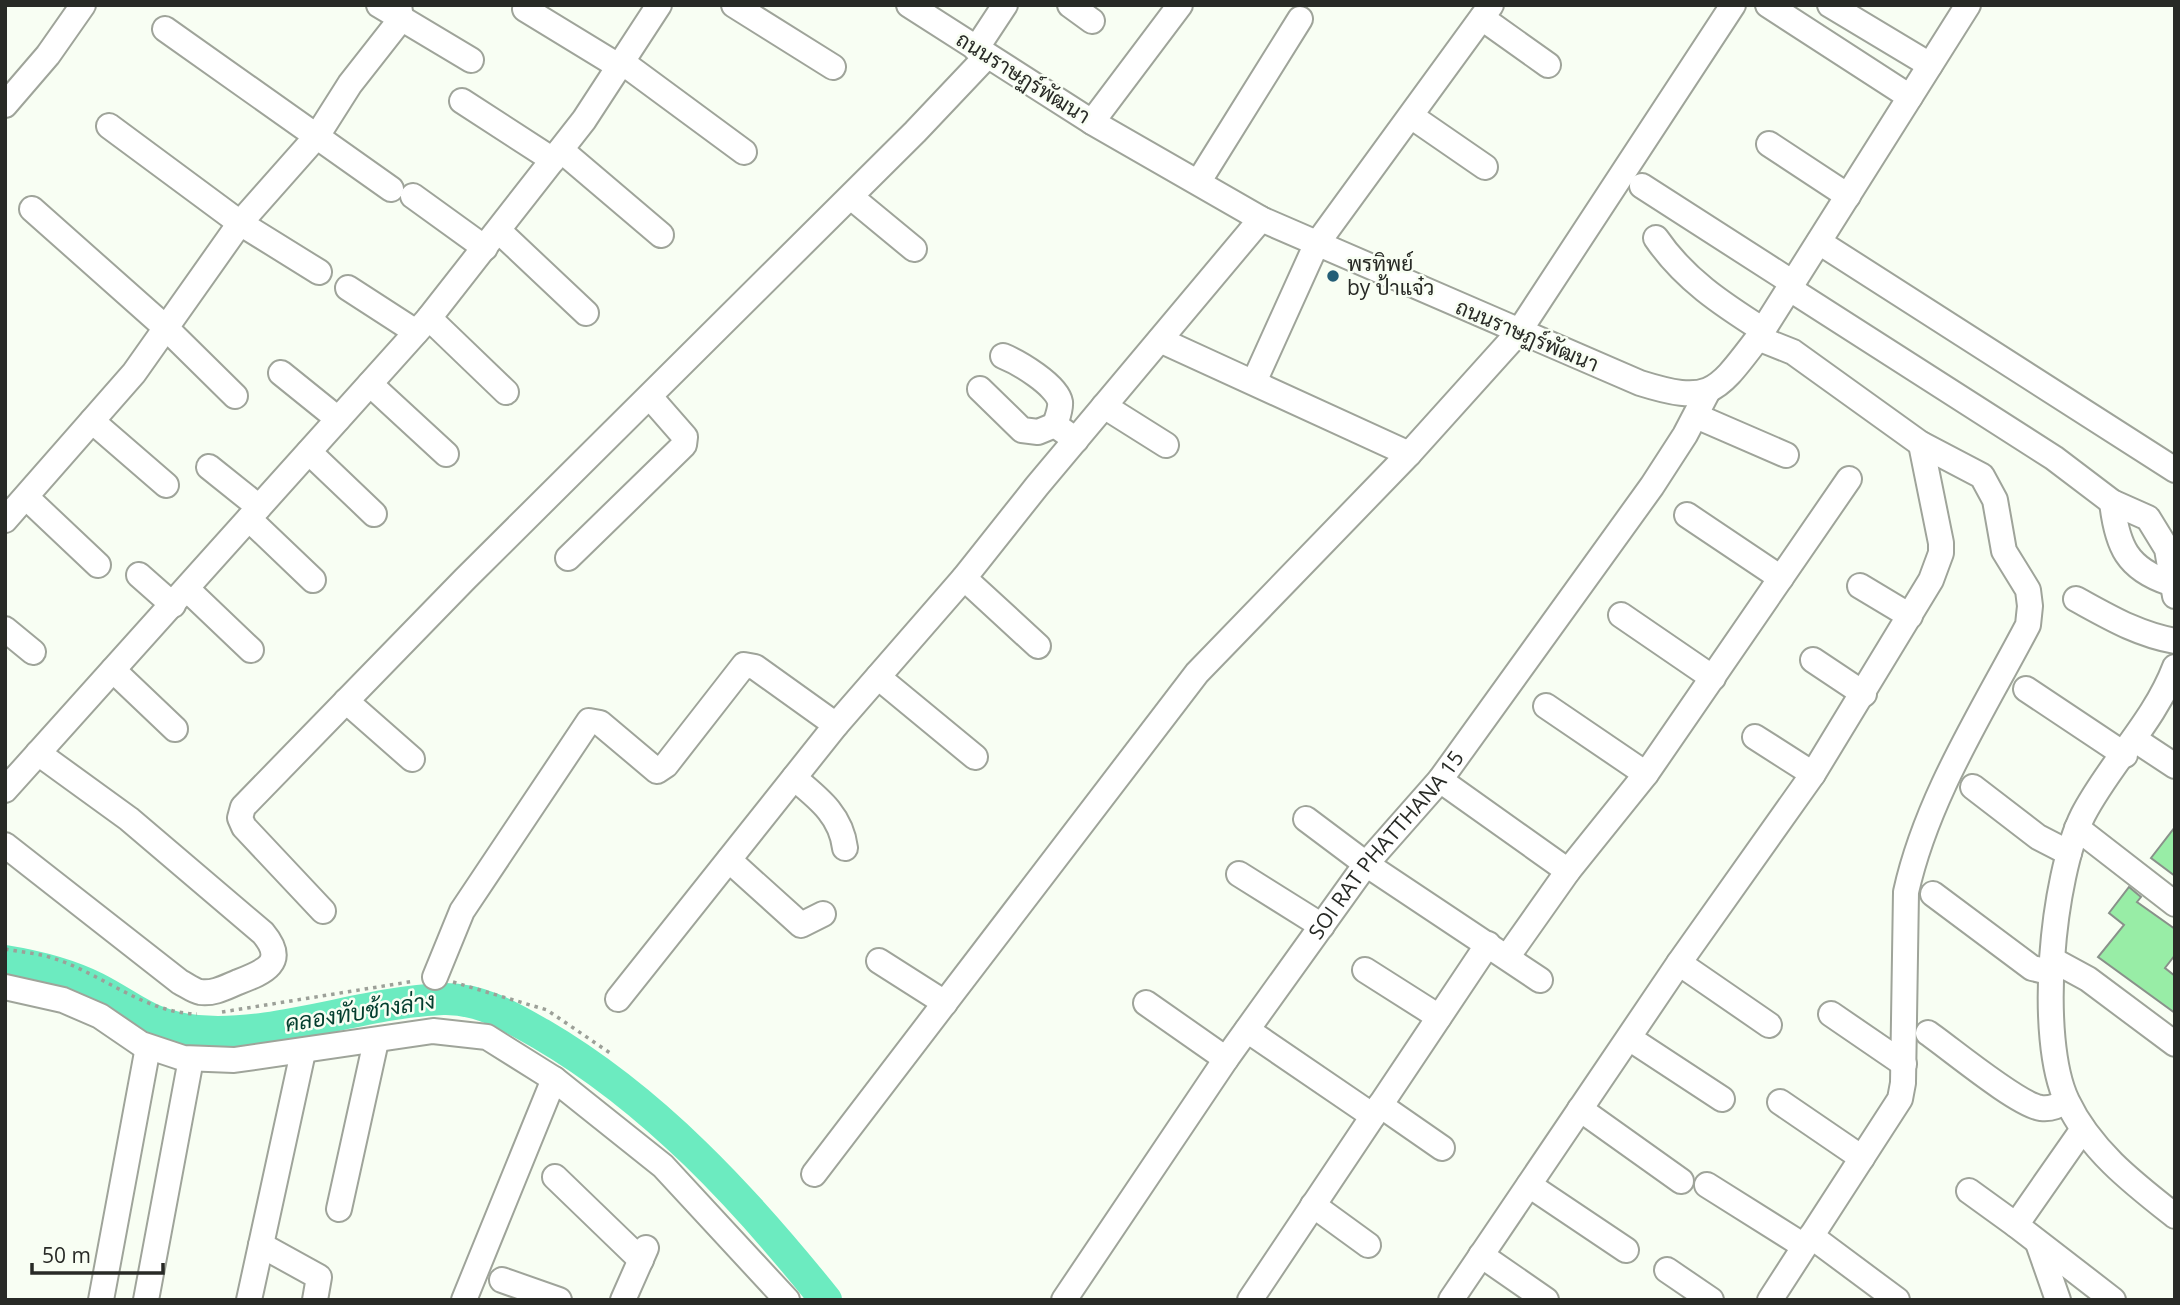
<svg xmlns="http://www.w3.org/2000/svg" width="2180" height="1305" font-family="'Open Sans',Sarabun,sans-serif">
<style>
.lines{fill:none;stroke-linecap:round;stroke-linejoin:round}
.river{stroke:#6cebc0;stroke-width:32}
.building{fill:#98eda6;stroke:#89918a;stroke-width:2}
.minor-casing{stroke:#9fa49a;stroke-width:28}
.path{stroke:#9ca098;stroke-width:3.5;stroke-dasharray:3.5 5;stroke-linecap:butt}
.minor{stroke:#fff;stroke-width:24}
.poi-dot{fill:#235e76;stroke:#f8fef3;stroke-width:2.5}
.labels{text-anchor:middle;stroke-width:5;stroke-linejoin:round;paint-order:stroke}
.street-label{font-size:21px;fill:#282a26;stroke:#f8fef3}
.poi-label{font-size:21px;fill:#282a26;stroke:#f8fef3;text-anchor:start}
.water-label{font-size:23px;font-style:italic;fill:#033e2e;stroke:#f8fef3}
</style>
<rect width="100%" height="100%" fill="#f8fef3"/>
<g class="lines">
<path class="river" d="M5 961C36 966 68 974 96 988 135 1008 149 1026 197 1031 277 1038 362 1002 443 999 480 998 511 1017 541 1034 654 1100 745 1199 826 1300"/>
</g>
<path class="building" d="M2175 827V876L2151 858Z
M2129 887 2141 897 2137 902 2175 929V955L2165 968 2175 976V1013L2098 957 2124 925 2109 913Z"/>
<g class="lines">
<defs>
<g id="minor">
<path d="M379 5 471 60"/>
<path d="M734 5 833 67"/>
<path d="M909 5 1092 122 1261 219 1640 383C1710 405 1716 393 1758 338L1968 5"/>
<path d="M1070 5 1092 21"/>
<path d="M1768 5 1910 97"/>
<path d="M1830 5 1930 65"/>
<path d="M525 9 620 67"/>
<path d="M1482 18 1548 65"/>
<path d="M165 29 391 189"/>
<path d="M976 49 1005 5"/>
<path d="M622 62 744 152"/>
<path d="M462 101 553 160"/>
<path d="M5 105 48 55 83 5"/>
<path d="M1411 116 1485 167"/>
<path d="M1092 122 1180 5"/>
<path d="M109 126 240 223 319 272"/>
<path d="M1769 144 1848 196"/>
<path d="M561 150 661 235"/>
<path d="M1199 181 1300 19"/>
<path d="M1642 186 1793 283"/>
<path d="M413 196 485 248"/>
<path d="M851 197 914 249"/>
<path d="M32 209 166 328 235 396"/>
<path d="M499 231 586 313"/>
<path d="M1656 238C1684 279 1722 304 1763 330"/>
<path d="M1819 242 2175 470"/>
<path d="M348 288 416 332"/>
<path d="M1790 289 2054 458 2112 502 2148 518 2167 549 2175 596"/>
<path d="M429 318 506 392"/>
<path d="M1758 338 1793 352 1921 444 1982 476 1995 500 2004 551 2028 590 2030 606 2028 625C1983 711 1927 797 1906 892L1903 1083 1900 1099 1770 1300"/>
<path d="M1160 340 1409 454"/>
<path d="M1003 356C1018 362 1057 385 1060 402 1061 409 1057 418 1055 425"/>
<path d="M281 373 338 419"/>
<path d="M1254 382 1316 245 1491 5"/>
<path d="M370 384 446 454"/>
<path d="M980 389 1022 430 1038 432 1055 425 1076 440"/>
<path d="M1104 406 1166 445"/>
<path d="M1696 416 1786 455"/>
<path d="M92 421 166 485"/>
<path d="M309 452 374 514"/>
<path d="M209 467 259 507"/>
<path d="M26 497 98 565"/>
<path d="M2112 502C2117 546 2127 569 2170 583"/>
<path d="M1687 515 1781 578"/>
<path d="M249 519 313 580"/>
<path d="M5 520 134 373 240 223 317 136 350 84 401 19 399 5"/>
<path d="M568 558 684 445 685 437 650 397"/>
<path d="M139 575 173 605"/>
<path d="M964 578 1038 646"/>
<path d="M1860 586 1910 616"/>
<path d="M188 590 251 650"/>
<path d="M2076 599C2109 617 2137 634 2175 641"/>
<path d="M1621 615 1713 678"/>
<path d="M5 629 33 652"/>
<path d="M1813 660 1864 694"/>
<path d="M2175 667C2154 722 2110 763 2083 815 2052 877 2037 1038 2067 1101 2090 1150 2133 1183 2175 1216"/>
<path d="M113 670 175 729"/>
<path d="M878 677 975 757"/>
<path d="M2026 689 2125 755"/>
<path d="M346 701 412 759"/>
<path d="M1546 706 1646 774"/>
<path d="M1755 737 1813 774"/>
<path d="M2134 739 2175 766"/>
<path d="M794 778C818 798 841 815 845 848"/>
<path d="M1440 780 1568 871"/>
<path d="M1973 787 2038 837 2069 853"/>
<path d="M5 790 429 318 584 120 659 5"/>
<path d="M1306 819 1366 864 1540 980"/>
<path d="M2077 828 2175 904"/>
<path d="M5 845 180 982C186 985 194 991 200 992 214 994 226 987 238 982 264 972 288 963 263 933L129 819 38 753"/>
<path d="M729 860 801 925 823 914"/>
<path d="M1239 874 1322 926"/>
<path d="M1933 894 2032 968 2053 973"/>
<path d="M323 911 244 827 240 818 243 807 465 579 915 132 987 56"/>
<path d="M1508 956 1568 871 1646 774 1849 479"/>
<path d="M2053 960 2088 979 2175 1044"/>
<path d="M879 961 945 1003"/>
<path d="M1679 963 1769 1025"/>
<path d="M1365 970 1439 1017"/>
<path d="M435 977 462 911 589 721 600 723 657 771 666 765 744 665 755 667 836 725"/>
<path d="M5 987 63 1000 100 1016 141 1044 183 1058 234 1060 433 1031 487 1037 554 1079 663 1166 787 1300"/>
<path d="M618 999 836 725 964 578 1037 486 1261 219"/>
<path d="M1146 1003 1226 1059"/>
<path d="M1831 1014 1904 1064"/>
<path d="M1247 1030 1373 1116"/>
<path d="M1928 1033C1951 1049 2018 1105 2041 1108 2052 1109 2058 1106 2066 1100"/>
<path d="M1629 1038 1722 1099"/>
<path d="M1780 1102 1862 1158"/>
<path d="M1380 1105 1442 1148"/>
<path d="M1580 1109 1681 1181"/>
<path d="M2083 1129 2016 1225 2113 1300"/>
<path d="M814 1174 1197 673 1409 454 1518 333 1733 5"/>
<path d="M555 1177 641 1260"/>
<path d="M1529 1185 1626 1250"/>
<path d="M1707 1185 1804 1246"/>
<path d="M1969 1191 2016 1225"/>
<path d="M1313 1205 1368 1245"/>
<path d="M339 1209 376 1041"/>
<path d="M1811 1236 1897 1300"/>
<path d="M2038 1243 2058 1300"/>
<path d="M261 1245 319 1277 315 1300"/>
<path d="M1481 1255 1546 1300"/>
<path d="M1667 1270 1711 1300"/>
<path d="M502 1280 559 1300"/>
<path d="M101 1300 148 1047"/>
<path d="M146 1300 191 1059"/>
<path d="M249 1300 303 1052"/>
<path d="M464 1300 554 1079"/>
<path d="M623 1300 646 1248"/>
<path id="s1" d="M1064 1300 1226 1059 1366 864 1440 780 1652 486 1685 435 1708 391"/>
<path d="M1250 1300 1488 944"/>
<path d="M1451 1300 1679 963 1813 774 1931 580 1941 553V543L1921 444"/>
</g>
</defs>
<use href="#minor" class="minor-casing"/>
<path class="path" d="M5 949C20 952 35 953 49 957 99 971 143 1013 197 1014
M453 982 547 1010 610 1053
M222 1012 415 981"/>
<use href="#minor" class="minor"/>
</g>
<circle class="poi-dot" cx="1333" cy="276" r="7"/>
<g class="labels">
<g class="street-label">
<text transform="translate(1023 78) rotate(32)" y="7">ถนนราษฏร์พัฒนา</text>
<text transform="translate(1527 336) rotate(23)" y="7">ถนนราษฏร์พัฒนา</text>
<text dy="7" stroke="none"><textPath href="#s1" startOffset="558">SOI RAT PHATTHANA 15</textPath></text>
</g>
<g class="poi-label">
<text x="1347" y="271">พรทิพย์<tspan x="1347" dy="24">by ป้าแจ๋ว</tspan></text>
</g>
<g class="water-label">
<text transform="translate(360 1012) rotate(-9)" y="8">คลองทับช้างล่าง</text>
</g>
</g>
<rect width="2180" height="1305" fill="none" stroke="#282a26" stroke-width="14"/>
<path d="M32 1263v10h131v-10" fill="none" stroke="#282a26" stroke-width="3.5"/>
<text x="42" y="1263" font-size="21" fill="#282a26" stroke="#f8fef3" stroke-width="5" paint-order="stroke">50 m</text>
</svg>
